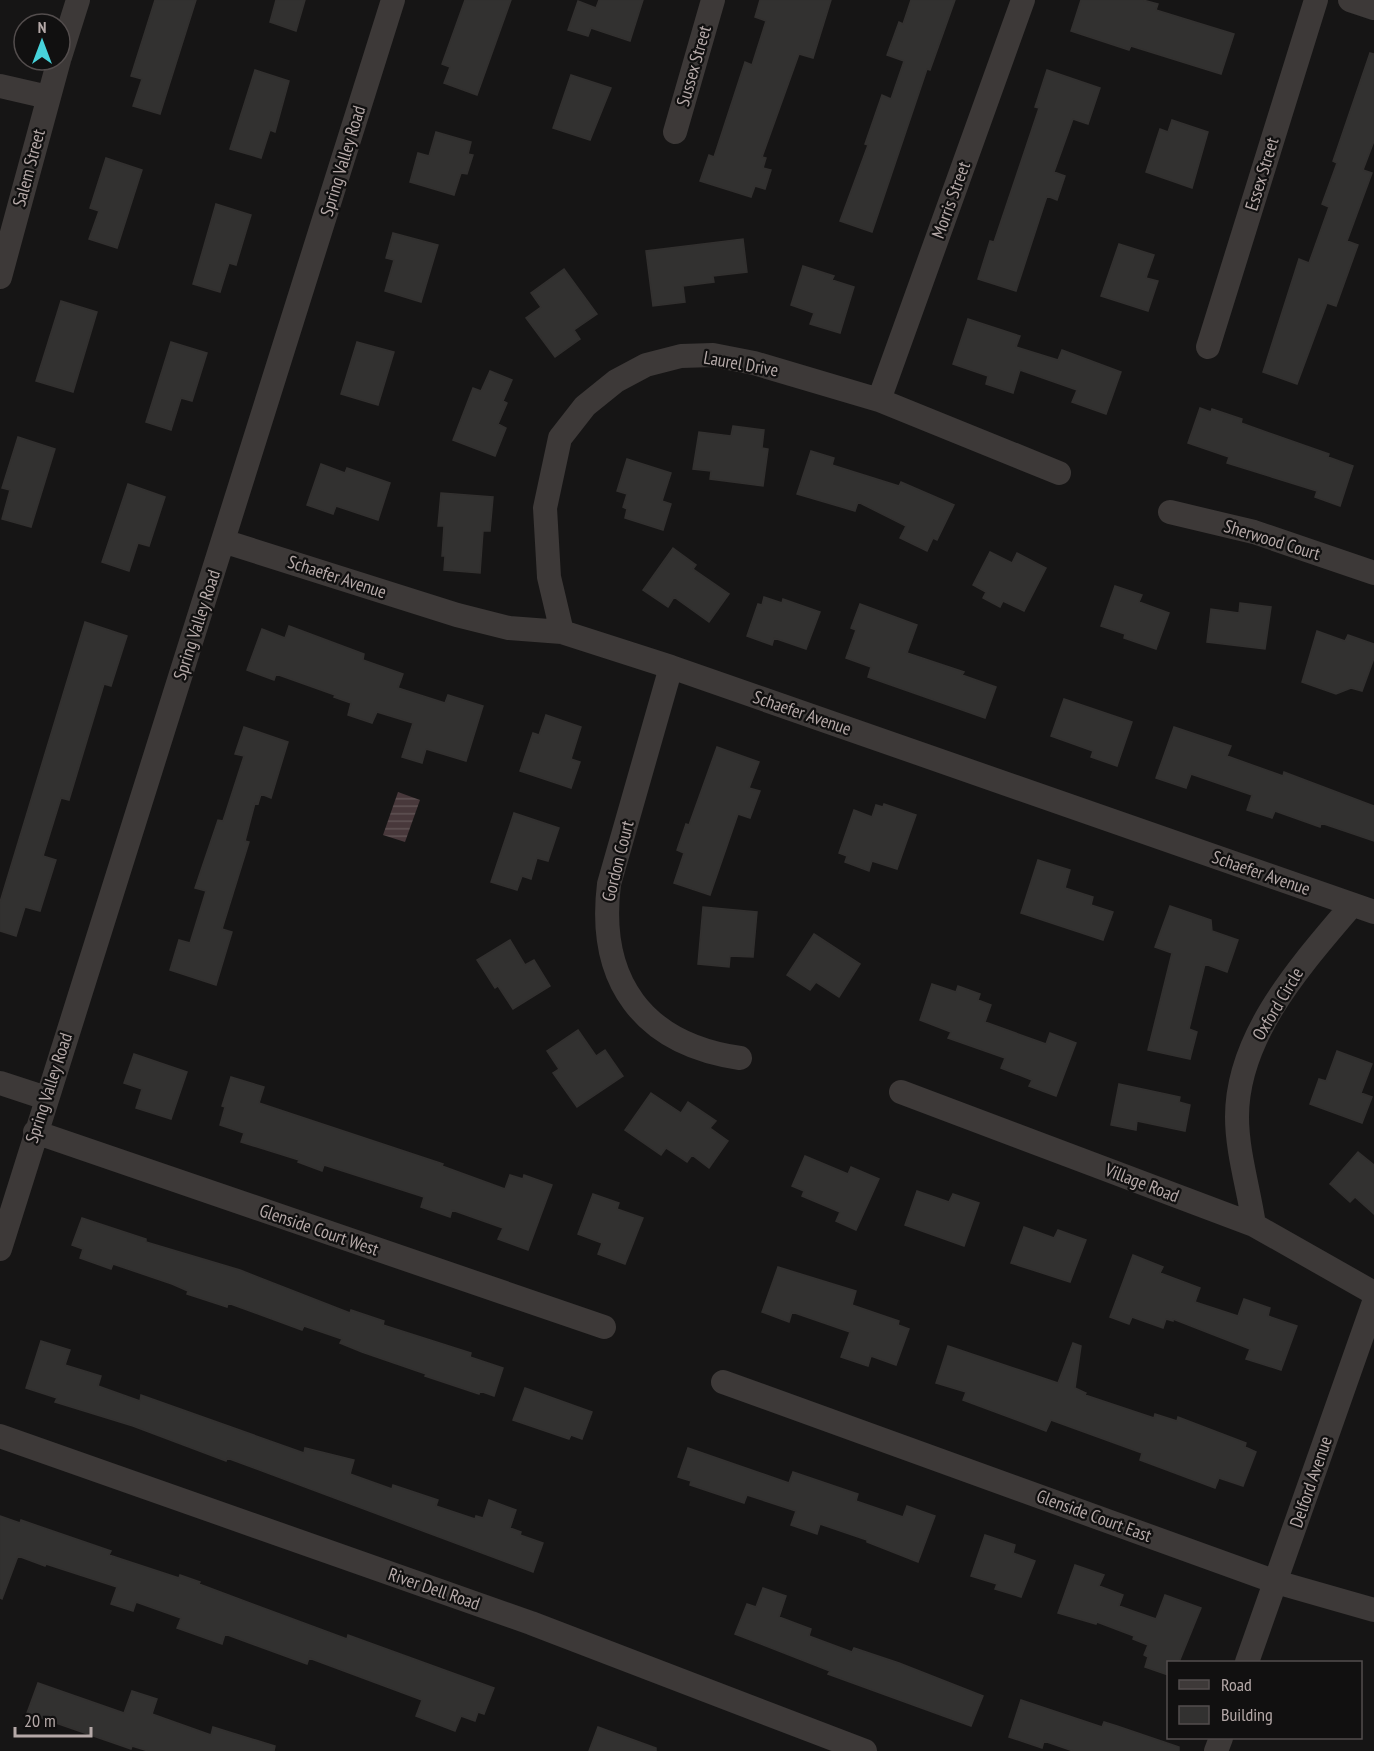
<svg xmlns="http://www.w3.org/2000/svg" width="1374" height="1751" font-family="'PT Sans Narrow',sans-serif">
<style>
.water{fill:url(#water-rules)}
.building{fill:#323130;stroke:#32302f;stroke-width:1.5}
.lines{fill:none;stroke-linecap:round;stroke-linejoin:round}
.minor{stroke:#3d3938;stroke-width:24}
.labels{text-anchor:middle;stroke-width:4.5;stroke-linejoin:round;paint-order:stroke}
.street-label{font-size:18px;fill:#b5a9a8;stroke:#111010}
</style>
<defs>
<pattern id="water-rules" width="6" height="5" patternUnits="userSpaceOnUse" patternTransform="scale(1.5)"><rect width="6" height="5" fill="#48383b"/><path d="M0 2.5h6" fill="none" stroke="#605254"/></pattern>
</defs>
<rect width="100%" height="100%" fill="#161515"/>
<path class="water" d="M398 792 420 800 405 842 383 835Z"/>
<path class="building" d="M155 0H196L160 114 133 106 142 79 131 76Z
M276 0H305L296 31 270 22Z
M465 0H511L477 95 444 83 450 67 442 64Z
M599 0H643L630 41 591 28 588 36 568 30 578 1 596 8Z
M760 0H831L813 58 799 54 762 157 766 158 763 168 771 170 765 189 755 186 751 197 700 181 709 155 714 157 745 62 752 65 766 21 755 17Z
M911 0H955L930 70 927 69 872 232 840 221 868 145 865 144 882 95 891 99 904 61 887 55 899 22 903 24Z
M1081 0H1143L1158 4 1156 10 1234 34 1221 74 1131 46 1129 50 1071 31Z
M1370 53 1374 54V141L1363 170 1372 173 1347 241 1358 245 1336 306 1327 303 1297 384 1263 372 1299 259 1309 263 1329 207 1322 204 1337 163 1333 161Z
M255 70 289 81 275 132 270 130 261 158 230 149Z
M1047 70 1100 88 1088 124 1073 119 1054 172 1065 176 1057 200 1047 196 1016 291 978 279 990 241 994 242 1039 108 1035 107Z
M571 75 611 88 590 140 553 128Z
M1172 120 1208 132 1192 188 1146 172 1160 129 1168 132Z
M436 132 471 142 468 154 473 155 467 174 461 173 454 195 410 182 418 153 429 156Z
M106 158 142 170 117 248 89 239 99 211 90 208Z
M216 204 251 215 236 265 229 263 220 292 193 284Z
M393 233 438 245 421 302 385 291 394 260 386 258Z
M743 239 747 272 713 276 714 282 683 286 685 302 653 306 646 251Z
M1119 244 1154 255 1146 278 1158 281 1148 311 1101 296Z
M803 266 834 276 832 280 854 287 840 333 810 324 814 313 791 305Z
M564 269 597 314 574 330 580 339 555 357 526 318 541 307 531 293Z
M61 301 97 312 73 392 36 381Z
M968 319 1020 336 1016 347 1058 360 1062 350 1121 372 1106 414 1072 402 1077 390 1020 370 1013 393 986 384 988 376 953 364Z
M171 342 207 353 192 401 181 398 171 430 146 422Z
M357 342 394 352 378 405 341 394Z
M490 371 512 380 503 401 507 403 498 424 506 428 495 456 453 440 473 388 481 391Z
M1200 408 1211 412 1212 409 1242 419 1241 423 1329 454 1328 457 1353 466 1340 506 1315 497 1317 491 1227 463 1229 457 1188 443Z
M733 426 764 430 762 448 768 449 763 486 710 479 711 471 693 469 699 432 731 436Z
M18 437 55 449 31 527 2 519 10 490 2 488Z
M811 451 834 458 832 465 899 486 901 482 954 505 937 540 933 538 927 551 900 538 906 526 858 502 855 511 797 494Z
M627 459 671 473 662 501 671 504 663 530 625 518 627 509 623 507 627 494 617 491Z
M321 464 345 473 347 468 390 483 378 520 336 506 333 514 307 505Z
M128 484 165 497 149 546 138 543 129 571 102 562Z
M441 493 493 497 490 531H483L480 573 444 570 445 556H442L444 526H438Z
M673 548 696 565 693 569 729 594 709 622 674 597 668 607 643 590Z
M990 552 1012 563 1017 553 1046 568 1024 611 1003 601 1000 607 983 598 986 592 973 585Z
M1115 586 1142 595 1139 602 1169 613 1156 649 1124 638 1125 634 1101 626Z
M764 597 782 603 783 599 820 612 806 649 774 638 772 645 747 636 758 604 762 605Z
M1240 603 1271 607 1265 649 1207 642 1211 609 1239 613Z
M860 604 917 625 907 653 964 672 962 675 996 687 985 718 868 677 871 667 846 658 856 630 851 628Z
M85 622 127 636 111 686 104 684 69 800 61 798 43 856 56 860 40 911 25 907 16 936 0 931V902Z
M289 626 364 654 363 660 403 674 398 688 445 703 448 695 483 706 466 761 426 749 422 763 402 757 413 723 377 712 372 723 348 715 351 703 334 697 335 695 276 674 274 680 247 670 262 629 285 638Z
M1317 631 1345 641 1348 635 1374 644V658L1362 691 1351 688 1336 694 1302 682Z
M1064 699 1132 722 1117 766 1091 757 1093 751 1051 736Z
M546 715 581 727 571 759 580 762 571 788 520 771 533 733 539 735Z
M244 727 288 742 271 798 261 794 258 804 255 803 245 841 249 842 222 929 232 932 216 985 170 970 179 940 190 943 206 891 195 888 218 820 223 821 244 756 235 754Z
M1174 727 1231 746 1227 756 1283 776 1284 772 1374 806V841L1321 823 1320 827 1275 811 1272 818 1247 810 1252 795 1191 774 1186 788 1156 778Z
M717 747 759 762 749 788 760 791 750 818 738 814 710 895 674 883 684 853 677 850 686 824 689 825Z
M884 804 916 815 897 869 872 861 869 871 845 862 847 856 839 853 854 810 872 817 876 805 883 807Z
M514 813 559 828 548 861 537 858 531 879 522 876 517 890 491 882Z
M1038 860 1070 870 1065 888 1093 897 1091 905 1113 912 1103 940 1021 913Z
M1170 906 1211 920 1212 931 1238 940 1227 972 1205 964 1189 1029 1197 1032 1190 1059 1148 1050 1172 953 1155 947Z
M703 907 757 912 753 957 730 956 729 967 698 964Z
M814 934 860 964 839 997 816 982 810 990 787 975Z
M510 940 525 965 534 960 550 986 513 1009 498 986 495 988 477 960Z
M932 984 956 992 958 986 980 994 978 1000 991 1005 985 1022 1046 1044 1050 1033 1076 1043 1056 1096 1029 1086 1032 1080 1001 1068 1005 1058 948 1038 951 1032 920 1020Z
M578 1030 596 1056 605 1050 623 1076 577 1107 553 1073 559 1069 547 1051Z
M1337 1051 1372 1064 1361 1093 1372 1097 1362 1123 1310 1104 1319 1079 1326 1081Z
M134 1054 187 1072 171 1119 136 1108 142 1089 124 1083Z
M231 1077 264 1087 259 1103 443 1164 442 1166 505 1189 510 1175 523 1179 524 1175 552 1185 528 1250 498 1239 503 1228 452 1210 450 1217 421 1207 424 1197 324 1165 322 1171 298 1162 299 1160 241 1142 244 1133 220 1125 225 1107 222 1106Z
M1119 1084 1180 1097 1179 1102 1190 1105 1185 1131 1137 1121 1136 1130 1111 1125Z
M651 1093 681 1113 688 1102 716 1121 710 1128 728 1141 709 1168 692 1155 687 1162 666 1148 661 1155 625 1130Z
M1358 1152 1374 1165V1214L1355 1197 1350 1202 1330 1184Z
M805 1156 848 1174 851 1167 879 1179 856 1230 836 1221 840 1212 802 1196 804 1191 792 1186Z
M917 1191 949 1202 953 1194 979 1203 964 1246 905 1225Z
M593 1194 619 1203 617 1209 643 1218 625 1264 598 1254 602 1243 578 1234Z
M82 1218 146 1239V1242L240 1270 350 1313 351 1310 384 1321 383 1325 471 1353 470 1357 503 1368 494 1396 480 1391 479 1394 425 1376 426 1374 362 1352 340 1343 342 1339 304 1326 302 1330 228 1303 227 1307 187 1294 188 1291 172 1284 113 1264 111 1269 80 1258 83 1249 72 1245Z
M1024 1227 1054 1238 1058 1230 1086 1240 1070 1282 1011 1263Z
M1133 1255 1163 1267 1160 1273 1200 1288 1195 1302 1238 1316 1244 1299 1270 1308 1268 1316 1297 1326 1281 1370 1246 1359 1250 1349 1173 1319V1321L1166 1319 1163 1328 1132 1317 1129 1324 1110 1317Z
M778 1267 856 1291 852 1305 899 1321 898 1325 909 1329 896 1365 871 1356 868 1366 841 1357 850 1332 792 1312 789 1322 762 1312Z
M41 1341 70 1350 65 1365 101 1376 98 1386 140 1401 141 1395 304 1453 305 1448 354 1460 350 1474 392 1489 393 1485 438 1500 436 1506 475 1519 476 1516 483 1518 489 1500 516 1510 510 1528 521 1532 520 1535 543 1543 533 1572 227 1458 226 1461 133 1426 55 1402 57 1398 26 1388Z
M1073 1343 1081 1346 1075 1388 1086 1393 1085 1395 1154 1418 1155 1414 1177 1421 1178 1417 1246 1443 1245 1447 1256 1452 1243 1486 1219 1478 1215 1488 1140 1460 1142 1453 1051 1420 1046 1431 963 1400 966 1392 936 1383 948 1346 1058 1383Z
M525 1388 592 1412 582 1439 571 1435 569 1439 513 1420Z
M688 1448 789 1483 793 1472 858 1494 856 1501 903 1517 907 1506 935 1516 918 1562 867 1542V1540L820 1524 817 1534 791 1525 796 1511 747 1495 744 1503 690 1485 691 1481 678 1477Z
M0 1516 20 1523 21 1520 111 1551 109 1555 179 1578 180 1575 200 1582 199 1584 347 1639 348 1635 494 1688 484 1714 478 1712 475 1721 461 1716 455 1731 416 1716 422 1700 309 1658 307 1664 225 1634 222 1644 177 1628 181 1618 136 1602 133 1611 111 1604 117 1587 46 1564 45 1566 18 1556 2 1599 0 1598Z
M985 1535 1015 1545 1013 1553 1035 1561 1021 1597 995 1589 997 1584 971 1576Z
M1075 1565 1104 1575 1099 1586 1123 1595 1119 1606 1156 1619 1165 1595 1201 1608 1179 1662H1168V1675L1145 1667 1148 1657 1144 1655 1148 1645 1133 1639 1134 1636 1097 1622 1096 1624 1058 1613Z
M763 1588 786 1596 779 1617 811 1629 809 1636 852 1652 854 1648 899 1663 983 1696 971 1726 828 1674 830 1671 735 1634 747 1604 756 1607Z
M38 1683 124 1713 132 1691 157 1699 152 1714 211 1735 213 1727 275 1746 274 1751H148L132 1746 131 1749 27 1713Z
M1021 1700 1102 1727 1104 1722 1117 1726 1179 1747V1751H1073L1044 1741 1042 1748 1009 1737Z
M598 1727 656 1748V1751H589Z"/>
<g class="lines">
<path class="minor" d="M1350 0 1374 8
M60 57 78 0
M0 86 48 97
M675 132 713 0
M0 277 59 60
M1208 347 1316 0
M879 400 1023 0
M1170 512 1254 532 1374 573
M223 541 457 615 509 628 562 632 671 667 1374 912
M562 632 549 577 545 508 560 438 585 406 616 381 646 365 681 356 713 355 754 363 879 400 1059 473
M671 667 609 884C597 981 643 1044 740 1058
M0 1083 46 1098
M901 1092 1254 1225 1374 1293
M35 1132 604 1327
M1254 1225C1249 1190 1237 1152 1237 1117 1237 1035 1302 964 1352 905
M0 1249 393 0
M723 1382 1276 1582 1374 1610
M0 1436 531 1623 865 1751
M1247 1662 1374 1302
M1216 1751 1221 1738"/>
</g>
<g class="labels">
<g class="street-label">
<text transform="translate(694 66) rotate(-74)" y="6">Sussex Street</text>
<text transform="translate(343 161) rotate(-73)" y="6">Spring Valley Road</text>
<text transform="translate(29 168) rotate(-75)" y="6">Salem Street</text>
<text transform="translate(1262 174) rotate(-73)" y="6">Essex Street</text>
<text transform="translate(951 200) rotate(-70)" y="6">Morris Street</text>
<text transform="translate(741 364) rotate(10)" y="6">Laurel Drive</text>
<text transform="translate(1272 540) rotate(17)" y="6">Sherwood Court</text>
<text transform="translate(337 577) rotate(18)" y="6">Schaefer Avenue</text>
<text transform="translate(197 625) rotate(-72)" y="6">Spring Valley Road</text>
<text transform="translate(802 713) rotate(19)" y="6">Schaefer Avenue</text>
<text transform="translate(618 861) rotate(-76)" y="6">Gordon Court</text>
<text transform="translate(1261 873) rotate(19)" y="6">Schaefer Avenue</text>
<text transform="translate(1278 1004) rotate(-59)" y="6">Oxford Circle</text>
<text transform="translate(49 1088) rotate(-72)" y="6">Spring Valley Road</text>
<text transform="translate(1142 1183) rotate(21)" y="6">Village Road</text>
<text transform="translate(319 1230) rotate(19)" y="6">Glenside Court West</text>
<text transform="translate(1311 1482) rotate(-71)" y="6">Delford Avenue</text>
<text transform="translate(1094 1516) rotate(20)" y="6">Glenside Court East</text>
<text transform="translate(434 1589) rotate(19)" y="6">River Dell Road</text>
</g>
</g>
<rect x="1167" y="1661" width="195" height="78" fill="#111010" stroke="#534d4d" stroke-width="1.5"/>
<rect x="1179" y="1680" width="30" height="9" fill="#3d3938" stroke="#534d4d" stroke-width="1.5"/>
<text x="1221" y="1691" font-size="18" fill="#b5a9a8">Road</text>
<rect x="1179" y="1706" width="30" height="18" fill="#323130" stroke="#534d4d" stroke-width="1.5"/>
<text x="1221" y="1721" font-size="18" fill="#b5a9a8">Building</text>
<g transform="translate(42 42)"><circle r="28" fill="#111010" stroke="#534d4d" stroke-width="1.5"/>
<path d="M0-4.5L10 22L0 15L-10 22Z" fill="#47d3db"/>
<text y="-9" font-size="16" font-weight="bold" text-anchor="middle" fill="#b5a9a8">N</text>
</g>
<path d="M15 1727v9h76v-9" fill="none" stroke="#b5a9a8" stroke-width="3"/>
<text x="24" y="1727" font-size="18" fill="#b5a9a8" stroke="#111010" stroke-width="4.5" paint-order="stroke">20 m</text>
</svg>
